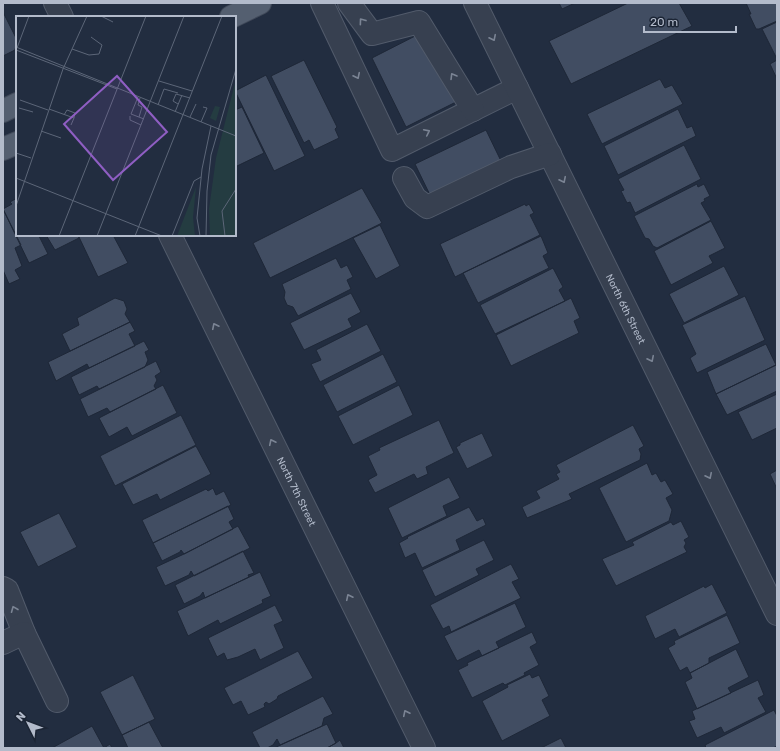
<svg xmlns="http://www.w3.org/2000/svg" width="780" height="751" font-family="Rubik,sans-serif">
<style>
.building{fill:#414d62;stroke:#1e2737}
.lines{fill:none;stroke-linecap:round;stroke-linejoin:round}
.minor-casing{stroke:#525b6b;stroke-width:24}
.major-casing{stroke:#404959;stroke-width:24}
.minor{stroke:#374050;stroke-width:22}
.major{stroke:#545f70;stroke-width:22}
.oneway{stroke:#7b8494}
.labels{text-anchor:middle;stroke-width:3;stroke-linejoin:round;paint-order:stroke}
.street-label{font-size:10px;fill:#b3bbcb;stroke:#1c2535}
.inset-road{fill:none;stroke:#5c6678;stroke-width:1}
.view{fill:#8f5ec3;fill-opacity:0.15;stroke:#8f5ec3;stroke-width:2}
.inset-edge{fill:none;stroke:#b3bbcb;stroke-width:2}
</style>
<rect width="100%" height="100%" fill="#222d40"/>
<path class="building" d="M559 3H575L562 9Z
M628 3H679L692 26 571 84 549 41Z
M746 3H777V21L759 29H756L749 14H751Z
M3 12 17 40 15 50 3 56Z
M777 22V59L762 29Z
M421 33 456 102 406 127 372 58Z
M304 60 337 127 335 129 339 138 314 150 309 140 304 143 271 76Z
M777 60V79L770 64Z
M266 75 305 156 274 171 235 91Z
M660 79 665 88 672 85 683 104 602 144 587 114Z
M242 107 264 153 235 167V110Z
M678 109 687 128 692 126 696 136 618 175 604 146Z
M486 130 501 161 430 195 415 164Z
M684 145 701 179 635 213 630 202 627 203 621 191 624 190 618 179Z
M697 184 698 187 704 184 710 196 704 199 705 201 701 203 711 220 657 248 653 246 649 239 645 238 634 216Z
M362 188 382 223 270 278 253 243Z
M17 198V235H41L39 236 48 254 29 263 3 209 12 204 10 202Z
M525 204 526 206 529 204 534 213 530 215 540 235 455 277 440 244Z
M3 209 21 245 15 248 22 266 15 270 20 279 9 284 3 270Z
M711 221 725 248 709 256 713 263 671 285 654 251Z
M380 225 400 266 376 279 353 238Z
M46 235H78L79 238 55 250Z
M78 235H113L128 263 98 277Z
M541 236 548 253 543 256 549 268 478 303 463 273Z
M336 258 341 268 347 265 353 277 347 280 351 289 298 316 293 307 287 305 284 298 285 292 282 284Z
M724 266 739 295 684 323 669 294Z
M553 268 563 287 559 290 565 301 495 334 480 305Z
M351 293 361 312 348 319 352 327 304 350 290 323Z
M745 296 765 340 697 373 690 358 696 354 682 325Z
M115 298 124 301 127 309 125 314 130 322 70 351 62 334 79 325 77 318Z
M571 298 580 318 574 321 579 333 511 366 496 335Z
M130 322 135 331 129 334 135 346 89 368 87 364 56 381 48 362Z
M367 324 381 351 320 382 311 364 321 360 316 350Z
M144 341 149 350 145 352 148 360 145 367 99 389 97 386 79 395 71 377Z
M766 344 776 365 716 394 707 372Z
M383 354 397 382 337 412 323 385Z
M156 361 161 372 155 376 157 380 154 386 156 389 110 412 107 408 88 417 80 399Z
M776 365 777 368V391L727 415 716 394Z
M163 385 177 413 132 436 127 427 109 437 99 418Z
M399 385 413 415 353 445 338 416Z
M777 394V428L752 440 738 412Z
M181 415 196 445 115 486 100 456Z
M439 420 454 453 426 467 428 474 417 479 414 474 375 493 368 480 377 475 368 456 380 450 379 448Z
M633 425 644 446 639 449 641 454 640 460 569 494 572 499 527 518 522 507 540 498 536 491 559 479 556 474 560 472 556 465Z
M482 433 493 456 467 469 456 447 460 445V443Z
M196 446 211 474 160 500 157 494 133 505 122 484Z
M647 463 652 475 656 473 661 482 665 480 673 494 666 498 672 510 669 521 626 542 599 488Z
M777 470V489L770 474Z
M449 477 460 498 443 506 447 516 402 538 388 508Z
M213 488 216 495 224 491 231 505 153 543 142 520 206 489 208 491Z
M228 506 234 519 229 522 233 529 184 554 181 550 180 552 162 561 153 543Z
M469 507 477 521 483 518 486 525 456 540 460 550 422 568 415 553 405 558 399 543 408 538 407 537Z
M59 513 77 547 38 567 20 532Z
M681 521 689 537 684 540 686 543 684 547 687 552 616 586 602 559 634 545 632 542 671 522 673 525Z
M238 526 250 548 194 576 191 571 189 575 165 586 156 567 184 554Z
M484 540 494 560 476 569 479 575 435 597 422 570Z
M243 551 254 573 248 575 249 577 205 598 203 592 200 596 184 604 175 585Z
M511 564 519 579 512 582 521 598 451 632 449 626 443 629 430 605Z
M260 572 271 596 262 600 263 603 220 624 218 620 188 636 177 611Z
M712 584 727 613 679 637 675 629 655 639 645 616 704 586 705 588Z
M515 603 526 627 496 642 499 648 482 656 479 650 457 661 444 636Z
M275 605 283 621 274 625 284 648 260 660 255 649 238 657 227 660 224 653 217 657 208 638Z
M727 615 740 643 709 658V663L690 673 687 667 680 671 668 648 675 644 674 641Z
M532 632 537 643 530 647 539 665 524 673 525 675 505 685 503 683 472 698 458 670 468 665 467 663Z
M736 649 749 677 728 688 731 693 697 709 685 682 692 678 690 673Z
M298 651 313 678 278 696 277 699 269 704 266 702 264 704 265 707 248 715 241 701 233 705 224 688Z
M530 674 532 678 539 675 549 696 542 700 550 716 502 741 482 701 508 687 507 685Z
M133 675 155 719 122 735 100 692Z
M758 680 764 695 758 698 766 712 724 733 721 727 697 738 689 721 695 719 692 711Z
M323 696 333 714 324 718 322 726 280 745 277 739 273 745 267 748H260L252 732Z
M774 710 777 716V746L773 748H706L705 745Z
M149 722 163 748H128L122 735Z
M327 724 336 743 327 748H274Z
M92 726 104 748 110 744 112 748H52Z
M561 738 566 748H541Z
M340 740 344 748H327L336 743Z"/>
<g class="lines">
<defs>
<g id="minor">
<path d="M55 3 62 17"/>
<path d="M322 3 392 150 517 88"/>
<path d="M349 3 372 34 419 22 473 110"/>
<path id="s1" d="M475 3 777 614"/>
<path d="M404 178 415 198 427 207 511 167 550 154"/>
<path id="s2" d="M170 235 424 748"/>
<path d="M3 588 7 590 24 633"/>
<path d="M3 643 24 633 57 701"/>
</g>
<path id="major" d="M231 17 260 3
M3 111 17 104
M3 149 17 143"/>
</defs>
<use href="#minor" class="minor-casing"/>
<use href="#major" class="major-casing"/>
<use href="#minor" class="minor"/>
<use href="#major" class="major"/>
</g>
<defs><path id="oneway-chevron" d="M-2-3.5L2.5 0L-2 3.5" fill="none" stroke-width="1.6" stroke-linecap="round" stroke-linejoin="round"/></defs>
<g class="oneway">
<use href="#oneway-chevron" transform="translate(362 21) rotate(-126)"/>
<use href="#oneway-chevron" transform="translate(493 38) rotate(64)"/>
<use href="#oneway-chevron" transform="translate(357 76) rotate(64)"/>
<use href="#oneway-chevron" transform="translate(453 76) rotate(-121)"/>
<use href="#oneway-chevron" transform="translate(427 132) rotate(-26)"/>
<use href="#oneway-chevron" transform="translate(563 180) rotate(64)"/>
<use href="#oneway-chevron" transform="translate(215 326) rotate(-116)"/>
<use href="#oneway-chevron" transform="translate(651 359) rotate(64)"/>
<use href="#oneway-chevron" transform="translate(272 442) rotate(-116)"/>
<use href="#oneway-chevron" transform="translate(709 476) rotate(64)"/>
<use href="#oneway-chevron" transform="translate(349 597) rotate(-116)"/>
<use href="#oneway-chevron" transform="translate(14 609) rotate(-112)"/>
<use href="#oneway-chevron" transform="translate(406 713) rotate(-116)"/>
</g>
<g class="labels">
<g class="street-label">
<text dy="4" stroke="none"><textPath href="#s1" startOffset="341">North 6th Street</textPath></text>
<text dy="4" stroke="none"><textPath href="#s2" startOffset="286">North 7th Street</textPath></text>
</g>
</g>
<g transform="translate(16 16)">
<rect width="220" height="220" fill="#222d40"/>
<path d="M220 63V220H194L193 193 200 142ZM180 171 177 201 179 220H161Z" fill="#243c41"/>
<path d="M199 90 204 91 200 105 194 102Z" fill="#243c41"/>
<path class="inset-road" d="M85 0 97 6M0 31 220 120M1 32 13 0M56 33 73 39 83 38 86 29 75 21M0 34 101 73M143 65 176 75M122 81 115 98 128 103M4 84 32 94M162 88 157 85 160 78 174 82M142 89 148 73 162 77M3 92 17 96M33 93 58 102 55 109M159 96 166 79M48 99 51 94 59 97 58 102M114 100V104L125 109M123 101 126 91 122 89 124 82M174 101 180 88M185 106 191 92 187 91M25 115 45 122M0 137 15 142M0 162 146 220M0 190 47 53 71 0M43 220 130 0M81 220 168 0M119 220 206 0M156 220 178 165 185 161M184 220 181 202 186 153 195 110M190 220 191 175 195 139 220 53M209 220 206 195 220 173"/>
<path class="view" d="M101 60 151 116 97 164 48 108Z"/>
<rect width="220" height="220" class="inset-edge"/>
</g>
<rect width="780" height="751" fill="none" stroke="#b3bbcb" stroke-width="8"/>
<g transform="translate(28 723) rotate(312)" stroke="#1c2535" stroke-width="3" paint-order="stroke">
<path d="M0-3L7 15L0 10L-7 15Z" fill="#b3bbcb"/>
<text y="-6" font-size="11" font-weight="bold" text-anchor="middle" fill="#b3bbcb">N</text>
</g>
<path d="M644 26v6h92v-6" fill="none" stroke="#b3bbcb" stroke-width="2"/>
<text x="650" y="26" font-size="12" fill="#b3bbcb" stroke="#1c2535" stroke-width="3" paint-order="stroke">20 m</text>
</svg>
